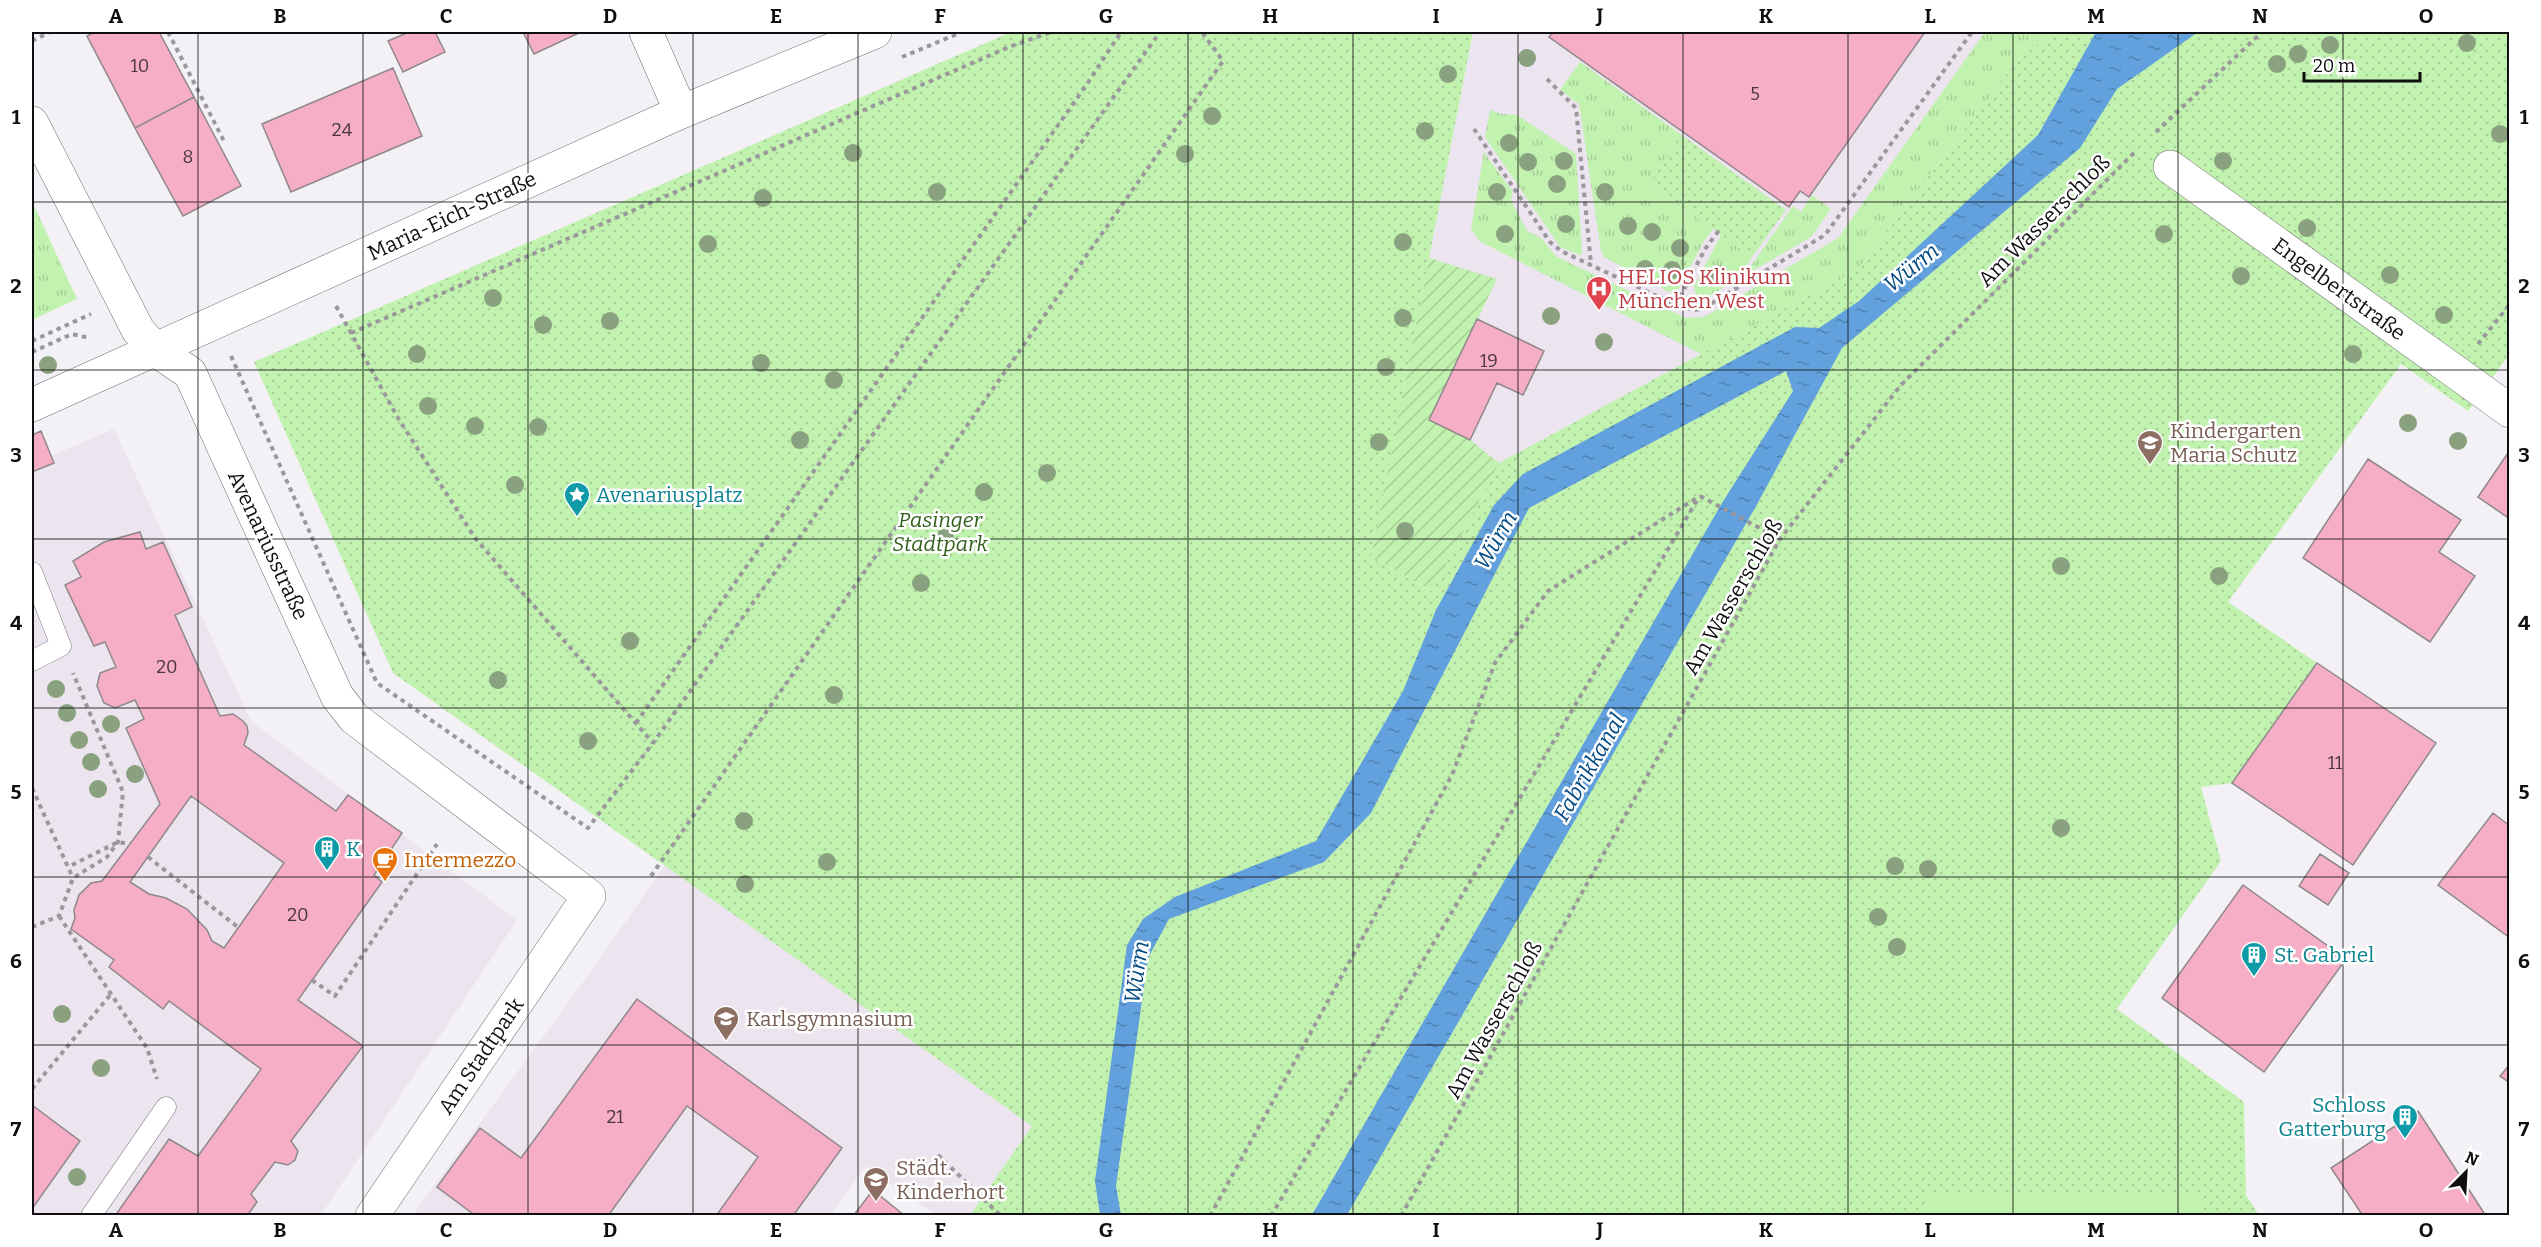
<svg xmlns="http://www.w3.org/2000/svg" width="2541" height="1247" font-family="Bitter,serif">
<style>
.built{fill:#ece4ef}
.grass{fill:url(#grass-tufts)}
.park{fill:url(#park-dots)}
.garden{fill:url(#garden-furrows)}
.pitch{fill:#c2f2b0}
.water{fill:url(#water-ripples)}
.building{fill:#f6aec7;stroke:#8e888a;stroke-width:1.5;fill-rule:evenodd}
.lines{fill:none;stroke-linecap:round;stroke-linejoin:round}
.service-casing{stroke:#706d71;stroke-width:21}
.minor-casing{stroke:#706d71;stroke-width:34}
.tertiary-casing{stroke:#706d71;stroke-width:34}
.path{stroke:#9a989c;stroke-width:4;stroke-dasharray:4.5 4.5;stroke-linecap:butt}
.service{stroke:#fff;stroke-width:20}
.minor{stroke:#fff;stroke-width:33}
.tertiary{stroke:#fff;stroke-width:33}
.tree{fill:#89a17e}
.grid{fill:none;stroke:#0f0e10;stroke-width:1.5;stroke-opacity:0.55}
.labels{text-anchor:middle;stroke-width:5;stroke-linejoin:round;paint-order:stroke}
.number-label{font-size:18px;fill:#49363e}
.street-label{font-size:21px;fill:#0f0e10;stroke:#fff}
.health-label{font-size:21px;fill:#be3a42;stroke:#fff;text-anchor:start}
.education-label{font-size:21px;fill:#785e54;stroke:#fff;text-anchor:start}
.culture-label{font-size:21px;fill:#0d838f;stroke:#fff;text-anchor:start}
.park-label{font-size:21px;font-style:italic;fill:#31601b;stroke:#fff}
.food-label{font-size:21px;fill:#c56008;stroke:#fff;text-anchor:start}
.water-label{font-size:22px;font-style:italic;fill:#004981;stroke:#fff}
.neatline{fill:none;stroke:#0f0e10;stroke-width:2}
.grid-label{font-size:20px;text-anchor:middle;font-weight:bold;fill:#0f0e10}
</style>
<defs>
<pattern id="grass-tufts" width="24" height="20" patternUnits="userSpaceOnUse" patternTransform="scale(1.5)"><rect width="24" height="20" fill="#c2f2b0"/><path d="M3 7l-1-3M5 7V3M7 7l1-3M15 17l-1-3M17 17v-4M19 17l1-3" fill="none" stroke="#a6ce96"/></pattern>
<pattern id="park-dots" width="8" height="8" patternUnits="userSpaceOnUse" patternTransform="scale(1.5)"><rect width="8" height="8" fill="#c2f2b0"/><path d="M2 2h.1M6 6h.1" fill="none" stroke="#a6ce96" stroke-width="1.8" stroke-linecap="round"/></pattern>
<pattern id="garden-furrows" width="10" height="10" patternUnits="userSpaceOnUse" patternTransform="scale(1.5)"><rect width="10" height="10" fill="#c2f2b0"/><path d="M-1 1l2-2M0 10L10 0M9 11l2-2" fill="none" stroke="#a6ce96"/></pattern>
<pattern id="water-ripples" width="26" height="14" patternUnits="userSpaceOnUse" patternTransform="scale(1.5)"><rect width="26" height="14" fill="#62a1de"/><path d="M2 4q2-2 4 0t4 0M15 11q2-2 4 0t4 0" fill="none" stroke="#4f82b3"/></pattern>
</defs>
<rect width="100%" height="100%" fill="#f4f1f6"/>
<path class="built" d="M1473 32H2054L2017 61 1858 269 1371 557Z
M114 429 251 721 517 920 321 1215H32V464Z
M665 865 1032 1126 970 1215H935L865 1166 831 1215 412 1216 594 967Z"/>
<path class="grass" d="M1985 32H2054L2017 61 1858 269 1701 354 1479 241 1471 229 1484 152 1513 192 1511 200 1527 231 1541 238 1557 257 1686 318 1704 317 1838 238Z
M1580 62 1683 136 1649 183 1713 229 1704 241 1678 290 1669 292 1604 257 1601 251 1579 104 1560 90Z
M1490 110 1501 114 1517 115 1576 154 1582 253 1580 255 1560 247 1485 137Z
M1812 195 1831 209 1811 237 1704 299 1696 295 1694 286 1721 235 1752 257 1745 268 1748 270 1793 206 1801 212Z
M32 201 77 299 32 320Z"/>
<path class="park" d="M1011 32H1473L1371 557 1431 591 1499 463 1858 269 2017 61 2054 32H2509V355L2468 411 2401 364 2228 602 2317 663 2232 783 2201 787 2221 861 2117 1009 2244 1102 2246 1195 2259 1215H970L1032 1126 393 673 254 362Z
M1683 136 1786 210 1752 257 1649 183Z"/>
<path class="garden" d="M1429 258 1497 279 1429 420 1470 440 1499 463 1432 591 1371 557Z"/>
<path class="pitch" d="M1925 1192H2200V1215H1925Z"/>
<path class="water" d="M2096 32H2198L2117 89 2080 148 1842 348 1755 508 1347 1215H1312L1722 503 1793 391 1786 371 1529 508 1371 813 1324 862 1169 919 1148 958 1116 1186 1121 1215H1100L1095 1181 1127 945 1143 919 1175 897 1316 841 1403 691 1436 610 1494 505 1523 474 1795 327 1819 328 1859 301 2038 135Z"/>
<path class="building" d="M95 32H159L194 97 135 128 87 36Z
M409 32H435L445 52 403 72 388 41Z
M523 32H581L534 54Z
M1553 32H1925L1809 197 1800 191 1789 207 1549 37Z
M393 68 422 136 291 192 262 124Z
M194 97 241 186 183 216 135 128Z
M1477 319 1544 351 1523 395 1497 383 1470 440 1429 420Z
M41 431 54 463 32 472V435Z
M2510 450V519L2478 497Z
M2368 459 2461 520 2439 552 2475 576 2430 642 2303 558Z
M140 532 146 549 163 542 192 607 175 615 220 716 233 714 243 721 247 726 248 733 244 745 336 811 348 795 402 833 374 875 382 882 298 1000 363 1046 291 1141 298 1151 295 1160 288 1165 275 1162 251 1194 257 1202 247 1216H115L169 1139 198 1156 261 1069 169 1001 163 1009 109 967 114 960 71 929 75 918 74 910 79 895 91 883 102 881 160 804 126 728 144 719 135 700 115 708 104 703 97 686 100 673 116 667 105 642 94 646 65 585 81 577 73 561 104 542ZM191 796 284 863 224 948 212 941 207 930 187 909 166 898 149 894 130 882Z
M2317 663 2436 743 2353 865 2232 783Z
M2493 813 2510 826V938L2438 885Z
M2320 854 2349 873 2328 905 2299 886Z
M2243 885 2346 959 2264 1072 2162 998Z
M637 999 842 1148 793 1216H716L758 1157 687 1106 608 1216H476L437 1187 480 1128 521 1158Z
M2510 1064V1083L2500 1076Z
M32 1105 80 1141 32 1209Z
M2418 1111 2486 1216H2363L2331 1168Z
M873 1190 905 1216H853Z"/>
<g class="lines">
<defs>
<path id="service" d="M32 572 61 646 32 661
M91 1216 166 1107"/>
<path id="minor" d="M646 32 681 112
M32 123 138 330 154 349 190 373 337 696 354 718 589 896 372 1216
M2170 167 2510 411"/>
<path id="tertiary" d="M32 405 681 112 875 32"/>
</defs>
<use href="#service" class="service-casing"/>
<use href="#minor" class="minor-casing"/>
<use href="#tertiary" class="tertiary-casing"/>
<path class="path" d="M168 32 224 141
M32 41 50 32
M902 57 962 32
M1547 79 1576 108 1591 264
M1474 129 1550 242 1561 251 1676 305 1694 310 1702 309 1825 235 1972 32
M2156 132 2262 32
M1676 305 1705 249 1720 229
M336 306 398 418 475 538 653 743
M351 333 1009 47 1051 32
M32 341 91 314
M2478 344 2510 304
M32 352 72 334 90 338
M231 356 377 683 588 828 653 743 1160 32
M1700 496 1780 539
M636 723 1085 87 1121 32
M32 788 73 878
M148 857 239 928
M72 865 118 842 130 844
M651 876 1223 61 1202 32
M59 916 147 1048 157 1079
M32 927 59 916 73 878 107 857 118 842 123 792 73 673
M312 980 335 996 437 844
M32 1089 111 994
M938 1155 1001 1216
M1210 1216 1452 775 1495 663 1548 591 1700 496
M1271 1216 1699 497
M1401 1216 1780 539 1901 385 2137 150"/>
<use href="#service" class="service"/>
<use href="#minor" class="minor"/>
<use href="#tertiary" class="tertiary"/>
</g>
<g class="tree">
<circle cx="2467" cy="43" r="9"/>
<circle cx="2330" cy="45" r="9"/>
<circle cx="2298" cy="54" r="9"/>
<circle cx="1527" cy="58" r="9"/>
<circle cx="2277" cy="64" r="9"/>
<circle cx="1448" cy="74" r="9"/>
<circle cx="1212" cy="116" r="9"/>
<circle cx="1425" cy="131" r="9"/>
<circle cx="2500" cy="134" r="9"/>
<circle cx="1509" cy="143" r="9"/>
<circle cx="853" cy="153" r="9"/>
<circle cx="1185" cy="154" r="9"/>
<circle cx="1564" cy="161" r="9"/>
<circle cx="2223" cy="161" r="9"/>
<circle cx="1528" cy="162" r="9"/>
<circle cx="1557" cy="184" r="9"/>
<circle cx="937" cy="192" r="9"/>
<circle cx="1497" cy="192" r="9"/>
<circle cx="1605" cy="192" r="9"/>
<circle cx="763" cy="198" r="9"/>
<circle cx="1566" cy="224" r="9"/>
<circle cx="1628" cy="226" r="9"/>
<circle cx="2307" cy="228" r="9"/>
<circle cx="1652" cy="232" r="9"/>
<circle cx="1505" cy="234" r="9"/>
<circle cx="2164" cy="234" r="9"/>
<circle cx="1403" cy="242" r="9"/>
<circle cx="708" cy="244" r="9"/>
<circle cx="1680" cy="248" r="9"/>
<circle cx="1645" cy="269" r="9"/>
<circle cx="1672" cy="270" r="9"/>
<circle cx="1719" cy="274" r="9"/>
<circle cx="2390" cy="275" r="9"/>
<circle cx="2241" cy="276" r="9"/>
<circle cx="493" cy="298" r="9"/>
<circle cx="2444" cy="315" r="9"/>
<circle cx="1551" cy="316" r="9"/>
<circle cx="1403" cy="318" r="9"/>
<circle cx="610" cy="321" r="9"/>
<circle cx="543" cy="325" r="9"/>
<circle cx="1604" cy="342" r="9"/>
<circle cx="417" cy="354" r="9"/>
<circle cx="2353" cy="354" r="9"/>
<circle cx="761" cy="363" r="9"/>
<circle cx="48" cy="365" r="9"/>
<circle cx="1386" cy="367" r="9"/>
<circle cx="834" cy="380" r="9"/>
<circle cx="428" cy="406" r="9"/>
<circle cx="2408" cy="423" r="9"/>
<circle cx="475" cy="426" r="9"/>
<circle cx="538" cy="427" r="9"/>
<circle cx="800" cy="440" r="9"/>
<circle cx="2458" cy="441" r="9"/>
<circle cx="1379" cy="442" r="9"/>
<circle cx="1047" cy="473" r="9"/>
<circle cx="515" cy="485" r="9"/>
<circle cx="984" cy="492" r="9"/>
<circle cx="1405" cy="531" r="9"/>
<circle cx="945" cy="538" r="9"/>
<circle cx="2061" cy="566" r="9"/>
<circle cx="2219" cy="576" r="9"/>
<circle cx="921" cy="583" r="9"/>
<circle cx="630" cy="641" r="9"/>
<circle cx="498" cy="680" r="9"/>
<circle cx="56" cy="689" r="9"/>
<circle cx="834" cy="695" r="9"/>
<circle cx="67" cy="713" r="9"/>
<circle cx="111" cy="724" r="9"/>
<circle cx="79" cy="740" r="9"/>
<circle cx="588" cy="741" r="9"/>
<circle cx="91" cy="762" r="9"/>
<circle cx="135" cy="774" r="9"/>
<circle cx="98" cy="789" r="9"/>
<circle cx="744" cy="821" r="9"/>
<circle cx="2061" cy="828" r="9"/>
<circle cx="827" cy="862" r="9"/>
<circle cx="1895" cy="866" r="9"/>
<circle cx="1928" cy="869" r="9"/>
<circle cx="745" cy="884" r="9"/>
<circle cx="1878" cy="917" r="9"/>
<circle cx="1897" cy="947" r="9"/>
<circle cx="62" cy="1014" r="9"/>
<circle cx="101" cy="1068" r="9"/>
<circle cx="77" cy="1177" r="9"/>
</g>
<path class="grid" d="M198 32V1216M363 32V1216M528 32V1216M693 32V1216M858 32V1216M1023 32V1216M1188 32V1216M1353 32V1216M1518 32V1216M1683 32V1216M1848 32V1216M2013 32V1216M2178 32V1216M2343 32V1216M32 202H2510M32 370H2510M32 539H2510M32 708H2510M32 877H2510M32 1045H2510"/>
<defs>
<symbol id="hospital-pin" viewBox="-11 -11 22 30"><path d="M0 17L-7.5 6A9.5 9.5 0 1 1 7.5 6Z" fill="#e0444e" stroke="#fff"/><path d="M-5-5h3v3.5h4V-5h3V5h-3V1.5h-4V5h-3Z" fill="#fff"/></symbol>
<symbol id="school-pin" viewBox="-11 -11 22 30"><path d="M0 17L-7.5 6A9.5 9.5 0 1 1 7.5 6Z" fill="#8d6e63" stroke="#fff"/><path d="M0-5L7-2L0 1L-7-2ZM-4 1L0 2.5L4 1V4Q0 6-4 4Z" fill="#fff"/></symbol>
<symbol id="sight-pin" viewBox="-11 -11 22 30"><path d="M0 17L-7.5 6A9.5 9.5 0 1 1 7.5 6Z" fill="#0f9aa8" stroke="#fff"/><path d="M0-6L1.8-2.2L6-1.7L2.9 1.2L3.7 5.4L0 3.3L-3.7 5.4L-2.9 1.2L-6-1.7L-1.8-2.2Z" fill="#fff"/></symbol>
<symbol id="building-pin" viewBox="-11 -11 22 30"><path d="M0 17L-7.5 6A9.5 9.5 0 1 1 7.5 6Z" fill="#0f9aa8" stroke="#fff"/><path d="M-4-6H4V6H1V3H-1V6H-4ZM-2.5-4.3h1.7v1.8h-1.7ZM.8-4.3h1.7v1.8H.8ZM-2.5-1h1.7V.8h-1.7ZM.8-1h1.7V.8H.8Z" fill="#fff"/></symbol>
<symbol id="cafe-pin" viewBox="-11 -11 22 30"><path d="M0 17L-7.5 6A9.5 9.5 0 1 1 7.5 6Z" fill="#e8710a" stroke="#fff"/><path d="M-5.5-4.5H6V0H3Q3 3.5 0 3.5H-2.5Q-5.5 3.5-5.5 0ZM3-3.2v2h1.7v-2ZM-6 4.5H4V6H-6Z" fill="#fff"/></symbol>
</defs>
<g fill-rule="evenodd">
<use href="#hospital-pin" x="1584" y="274" width="30" height="40"/>
<use href="#school-pin" x="2135" y="428" width="30" height="40"/>
<use href="#sight-pin" x="562" y="480" width="30" height="40"/>
<use href="#building-pin" x="312" y="834" width="30" height="40"/>
<use href="#cafe-pin" x="370" y="845" width="30" height="40"/>
<use href="#building-pin" x="2239" y="940" width="30" height="40"/>
<use href="#school-pin" x="711" y="1004" width="30" height="40"/>
<use href="#building-pin" x="2390" y="1102" width="30" height="40"/>
<use href="#school-pin" x="861" y="1165" width="30" height="40"/>
</g>
<g class="labels">
<g class="number-label">
<text x="140" y="72">10</text>
<text x="1755" y="100">5</text>
<text x="342" y="136">24</text>
<text x="188" y="163">8</text>
<text x="1489" y="367">19</text>
<text x="167" y="673">20</text>
<text x="2335" y="769">11</text>
<text x="298" y="921">20</text>
<text x="615" y="1123">21</text>
</g>
<g class="street-label">
<text transform="translate(452 216) rotate(-25)" y="7">Maria-Eich-Straße</text>
<text transform="translate(2044 221) rotate(-45)" y="7">Am Wasserschloß</text>
<text transform="translate(2339 289) rotate(36)" y="7">Engelbertstraße</text>
<text transform="translate(268 545) rotate(65)" y="7">Avenariusstraße</text>
<text transform="translate(1733 597) rotate(-60)" y="7">Am Wasserschloß</text>
<text transform="translate(1494 1020) rotate(-61)" y="7">Am Wasserschloß</text>
<text transform="translate(481 1056) rotate(-56)" y="7">Am Stadtpark</text>
</g>
<g class="health-label">
<text x="1618" y="284">HELIOS Klinikum<tspan x="1618" dy="24">München West</tspan></text>
</g>
<g class="education-label">
<text x="2170" y="438">Kindergarten<tspan x="2170" dy="24">Maria Schutz</tspan></text>
<text x="746" y="1026">Karlsgymnasium</text>
<text x="896" y="1175">Städt.<tspan x="896" dy="24">Kinderhort</tspan></text>
</g>
<g class="culture-label">
<text x="596" y="502">Avenariusplatz</text>
<text x="346" y="856">K</text>
<text x="2274" y="962">St. Gabriel</text>
<text x="2386" y="1112" text-anchor="end">Schloss<tspan x="2386" dy="24">Gatterburg</tspan></text>
</g>
<g class="park-label">
<text x="940" y="527">Pasinger<tspan x="940" dy="24">Stadtpark</tspan></text>
</g>
<g class="food-label">
<text x="404" y="867">Intermezzo</text>
</g>
<g class="water-label">
<text transform="translate(1911 267) rotate(-39)" y="8">Würm</text>
<text transform="translate(1495 540) rotate(-60)" y="8">Würm</text>
<text transform="translate(1589 767) rotate(-60)" y="8">Fabrikkanal</text>
<text transform="translate(1136 972) rotate(-81)" y="8">Würm</text>
</g>
</g>
<rect width="2541" height="1247" fill="none" stroke="#ffffff" stroke-width="66"/>
<g transform="translate(2466 1172) rotate(24)" stroke="#ffffff" stroke-width="4.5" paint-order="stroke">
<path d="M0-4.5L10 22L0 15L-10 22Z" fill="#0f0e10"/>
<text y="-9" font-size="16" font-weight="bold" text-anchor="middle" fill="#0f0e10">N</text>
</g>
<path d="M2304 72v9h116v-9" fill="none" stroke="#0f0e10" stroke-width="3"/>
<text x="2313" y="72" font-size="18" fill="#0f0e10" stroke="#ffffff" stroke-width="4.5" paint-order="stroke">20 m</text>
<rect x="33" y="33" width="2475" height="1181" class="neatline"/>
<g class="grid-label">
<text x="116" y="23">A</text>
<text x="280" y="23">B</text>
<text x="446" y="23">C</text>
<text x="610" y="23">D</text>
<text x="776" y="23">E</text>
<text x="940" y="23">F</text>
<text x="1106" y="23">G</text>
<text x="1270" y="23">H</text>
<text x="1436" y="23">I</text>
<text x="1600" y="23">J</text>
<text x="1766" y="23">K</text>
<text x="1930" y="23">L</text>
<text x="2096" y="23">M</text>
<text x="2260" y="23">N</text>
<text x="2426" y="23">O</text>
<text x="16" y="124">1</text>
<text x="2524" y="124">1</text>
<text x="16" y="293">2</text>
<text x="2524" y="293">2</text>
<text x="16" y="462">3</text>
<text x="2524" y="462">3</text>
<text x="16" y="630">4</text>
<text x="2524" y="630">4</text>
<text x="16" y="799">5</text>
<text x="2524" y="799">5</text>
<text x="16" y="968">6</text>
<text x="2524" y="968">6</text>
<text x="16" y="1136">7</text>
<text x="2524" y="1136">7</text>
<text x="116" y="1237">A</text>
<text x="280" y="1237">B</text>
<text x="446" y="1237">C</text>
<text x="610" y="1237">D</text>
<text x="776" y="1237">E</text>
<text x="940" y="1237">F</text>
<text x="1106" y="1237">G</text>
<text x="1270" y="1237">H</text>
<text x="1436" y="1237">I</text>
<text x="1600" y="1237">J</text>
<text x="1766" y="1237">K</text>
<text x="1930" y="1237">L</text>
<text x="2096" y="1237">M</text>
<text x="2260" y="1237">N</text>
<text x="2426" y="1237">O</text>
</g>
</svg>
